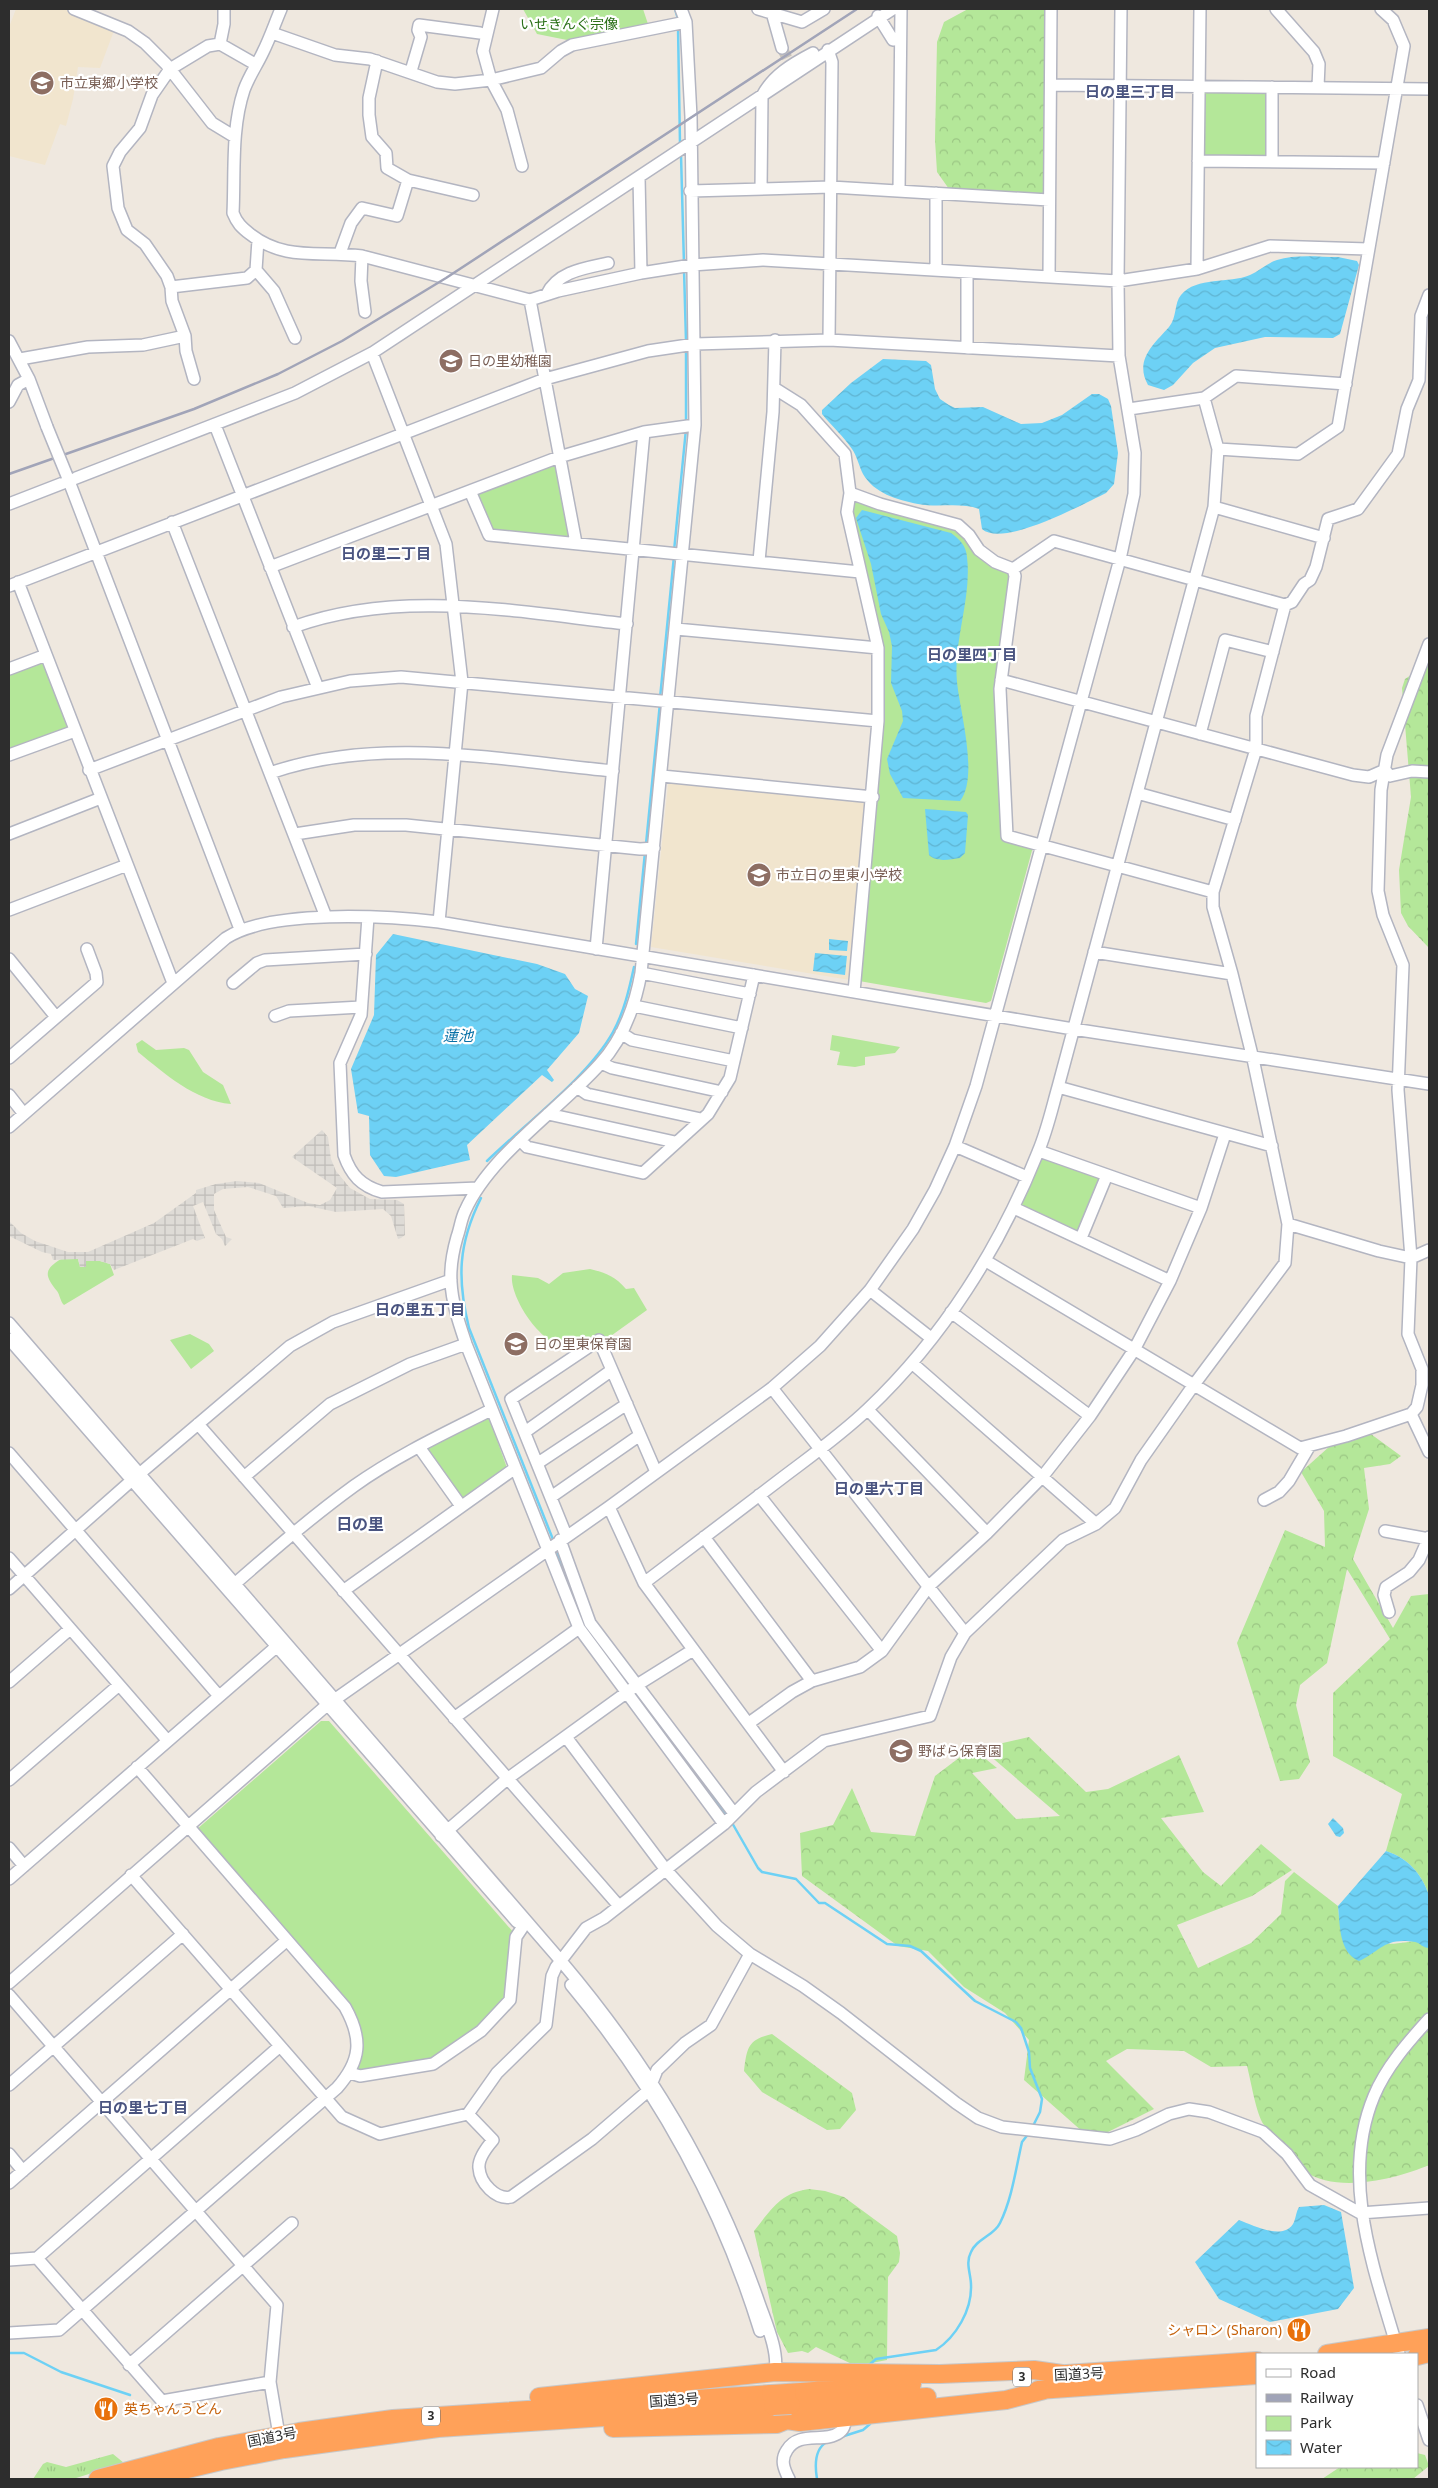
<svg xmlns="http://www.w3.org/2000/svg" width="1438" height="2488" font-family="'Noto Sans','Noto Sans JP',sans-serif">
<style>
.education{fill:#f1e5ce}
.grass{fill:url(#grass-tufts)}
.forest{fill:url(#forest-crowns)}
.park{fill:#b4e799}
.plaza{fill:url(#plaza-grid)}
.water{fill:url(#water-waves)}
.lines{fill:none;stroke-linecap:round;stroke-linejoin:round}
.stream{stroke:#6dd1f5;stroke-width:2.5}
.minor-tunnel{stroke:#c8c3bb;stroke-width:11;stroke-dasharray:11 5.5;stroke-linecap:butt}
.minor-casing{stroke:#b3b5c1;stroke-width:14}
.highway-casing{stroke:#c8c8c8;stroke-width:20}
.minor{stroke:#fff;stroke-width:11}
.highway{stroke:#ffa159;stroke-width:18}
.rail{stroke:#a1a4b8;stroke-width:2.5}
.minor-bridge-casing{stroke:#b3b5c1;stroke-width:14;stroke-linecap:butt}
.highway-bridge-casing{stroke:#c8c8c8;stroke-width:20;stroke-linecap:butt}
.minor-bridge{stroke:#fff;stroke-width:11}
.highway-bridge{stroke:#ffa159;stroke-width:18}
.labels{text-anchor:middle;stroke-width:4.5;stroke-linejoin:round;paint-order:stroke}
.shield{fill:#fff;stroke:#6c6c6c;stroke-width:1}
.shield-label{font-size:12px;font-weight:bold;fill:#2d2d2d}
.park-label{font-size:14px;fill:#2a6f17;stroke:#fff}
.education-label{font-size:14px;fill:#785e54;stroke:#fff;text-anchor:start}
.food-label{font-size:14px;fill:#c56008;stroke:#fff;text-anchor:end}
.street-label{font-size:14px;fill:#2d2d2d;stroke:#fff}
.neighbourhood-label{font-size:15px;font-weight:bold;fill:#4a5480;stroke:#fff}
.water-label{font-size:15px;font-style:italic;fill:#0770a6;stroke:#fff}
.quarter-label{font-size:16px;font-weight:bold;fill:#4a5480;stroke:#fff}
</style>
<defs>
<pattern id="grass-tufts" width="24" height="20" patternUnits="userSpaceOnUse" patternTransform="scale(1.25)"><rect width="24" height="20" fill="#b4e799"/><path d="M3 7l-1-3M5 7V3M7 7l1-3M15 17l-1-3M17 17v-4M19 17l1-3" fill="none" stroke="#9bc684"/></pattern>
<pattern id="forest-crowns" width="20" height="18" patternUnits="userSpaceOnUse" patternTransform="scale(1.25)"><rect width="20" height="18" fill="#b4e799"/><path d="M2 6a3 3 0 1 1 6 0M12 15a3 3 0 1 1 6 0" fill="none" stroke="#9bc684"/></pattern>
<pattern id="plaza-grid" width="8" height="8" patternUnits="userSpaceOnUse" patternTransform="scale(1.25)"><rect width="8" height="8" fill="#dedbd6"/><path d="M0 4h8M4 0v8" fill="none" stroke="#bfbcb8"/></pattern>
<pattern id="water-waves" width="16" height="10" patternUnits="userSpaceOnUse" patternTransform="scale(1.25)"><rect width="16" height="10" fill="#6dd1f5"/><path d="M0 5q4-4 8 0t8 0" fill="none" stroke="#5fb4d2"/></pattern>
</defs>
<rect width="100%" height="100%" fill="#efe8df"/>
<path class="education" d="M16 9H67L115 28 100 68 78 67 73 99 66 126 60 124 45 165 9 156V27Z
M671 781 865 799 867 803 850 980 651 947 668 785Z"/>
<path class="grass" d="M113 2454 124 2463 73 2479H33L43 2464 47 2462 66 2467Z"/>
<path class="forest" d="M968 9H1046L1045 191 1041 194 949 189 937 172 935 140 937 42 944 22Z
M1429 663V948L1408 926 1401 913 1399 870 1411 797 1402 688 1405 679Z
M1364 1429 1401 1456 1390 1464 1364 1468 1369 1509 1353 1559 1393 1628 1411 1596 1429 1594V1895C1421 1873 1408 1858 1386 1851L1402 1794 1333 1756V1693L1390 1639 1347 1569 1327 1663 1300 1685 1296 1705 1310 1762 1299 1779 1280 1781 1237 1643 1285 1530 1325 1547 1324 1511 1301 1472 1330 1446Z
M1029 1737 1086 1792 1108 1789 1179 1755 1204 1812 1161 1818 1203 1872 1221 1886 1261 1844 1292 1870 1252 1896 1177 1925 1198 1968 1251 1943 1281 1914 1285 1881 1294 1872 1338 1906 1339 1917C1378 1949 1382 1947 1429 1938V2165C1396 2179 1337 2194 1304 2171 1295 2166 1270 2134 1264 2125 1256 2114 1251 2081 1247 2066L1211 2067 1184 2051 1127 2049 1106 2061 1154 2109 1092 2140 1024 2080 1029 2040 1005 2013 964 1987 928 1951 898 1946 802 1876 800 1833 833 1825 852 1788 871 1832 915 1836 935 1776 972 1748 997 1768 972 1773 1016 1819 1060 1816 981 1748Z
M772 2034 852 2093 856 2110 840 2129 827 2130 762 2092 744 2071C747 2047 748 2040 772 2034Z
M809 2189 825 2191 844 2197 897 2236 900 2253 899 2262 888 2277 887 2360 856 2366 816 2347 808 2353 802 2351 788 2353 777 2332 754 2231C771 2210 780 2193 809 2189Z
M1417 2453 1425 2455 1429 2466 1413 2479H1322L1340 2467H1417Z"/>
<path class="park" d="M523 9H643L649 27 572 41 537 34Z
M1207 89 1266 91 1269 94 1268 153 1265 157 1205 156 1202 152V93Z
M552 463 557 465 570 534 568 539 494 532 475 496 478 491Z
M857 501 957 528 1011 574 996 677 1002 838 1033 847 991 1001 986 1003 859 981 882 644 851 512V503Z
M40 661 44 663 69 724 67 729 12 749 9 748V673Z
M832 1035 900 1047 895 1053 865 1057V1065L855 1067 837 1065 840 1052 830 1050Z
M142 1040 156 1050 184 1048 189 1050 203 1072 223 1085 231 1104C195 1101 164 1073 138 1052L136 1044Z
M1041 1156 1100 1176 1102 1180 1080 1230 1075 1231 1023 1207 1021 1202Z
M61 1259H78L80 1267 86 1261H100L110 1264 114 1275 64 1305C60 1301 60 1295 57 1291 45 1276 43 1270 61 1259Z
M590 1269C606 1273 615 1276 626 1289L634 1288 647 1310 608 1338 600 1335 580 1348 577 1345C550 1359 509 1300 512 1275L538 1278 549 1284 563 1273Z
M190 1334 209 1344 214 1351 191 1369 170 1340Z
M484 1416 489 1417 507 1468 464 1500H460L426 1447Z
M321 1721H329L514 1933 506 1999 481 2028 433 2061 358 2074 354 2070 357 2021 196 1830Z"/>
<path class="plaza" d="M322 1130 328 1137 331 1159 336 1171 350 1188 370 1199 397 1200 404 1204 405 1235 401 1238 398 1239 391 1216 383 1209 336 1212 308 1206 283 1208 276 1196 248 1187 223 1189 214 1194V1210L226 1237 232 1239 225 1246 222 1239 216 1234 203 1202 193 1206 205 1238 197 1241 193 1239 114 1270 110 1264 100 1261H86V1267H80L78 1259 53 1260 51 1254 42 1252 9 1236V1221L21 1233 35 1241 68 1252H88L154 1223 196 1193V1190L216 1184 237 1181 259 1183 308 1203 320 1205 330 1200 337 1188 292 1157Z"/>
<path class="water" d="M1338 257 1357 261 1359 265 1340 334 1333 338 1265 337 1215 348 1193 363 1173 385 1164 390 1148 385C1134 360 1154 344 1169 327 1177 318 1174 303 1181 295 1197 276 1229 284 1250 275 1259 271 1267 263 1277 260 1295 254 1319 257 1338 257Z
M883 359 926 361 931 365 935 389 940 399 949 405 955 408 983 407 1021 424 1042 423 1062 415 1092 394H1099L1108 399 1111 406 1118 453 1114 484 1106 493C1083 504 1003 548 982 529L979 509C961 502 938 508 918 504 897 500 874 493 863 474 859 466 857 456 852 449 844 437 831 425 822 414V410L851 383Z
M862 510 951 533C960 540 966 545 967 557 972 599 953 640 957 682 960 712 979 777 960 801L903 798 890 774 887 759 903 721 902 711 891 683 892 646 889 632 881 614 871 564 856 518Z
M925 809 966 812 968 815 965 853 960 858C951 859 937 863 929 855Z
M393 934 537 964 565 974 575 989 588 996 579 1033 547 1070 554 1080 552 1082 542 1075 467 1145 470 1160 396 1177 384 1176 370 1155 369 1116 358 1113 351 1069 374 1015 376 955Z
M829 939 848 941 847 951 829 950Z
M815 953 847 956 845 975 813 971Z
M1333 1818 1343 1828 1344 1833 1340 1837 1336 1836 1328 1824Z
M1386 1851C1408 1858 1421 1873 1429 1895V1948C1423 1948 1420 1943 1415 1942 1384 1937 1381 1951 1359 1961 1339 1953 1340 1925 1338 1906Z
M1324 2205 1341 2212 1354 2288 1338 2309 1270 2322 1219 2299 1195 2262 1239 2220C1253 2225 1285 2242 1294 2222 1296 2217 1296 2212 1299 2207Z"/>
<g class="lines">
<path class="stream" d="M675 9 678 19
M678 27 680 144
M681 155 684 264
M684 269 686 341
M686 349V424
M674 551 686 429
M660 698 674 556
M646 844 660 703
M636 944 645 852
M487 1161C525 1124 588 1077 613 1032 624 1012 629 990 634 967
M481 1198C458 1244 457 1279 469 1328L554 1542
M555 1547 586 1626
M645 1704 728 1817
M731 1821 758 1868 762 1872 796 1879 819 1903H825L887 1944 910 1946 921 1951 975 2001 1016 2022 1021 2028 1029 2052 1030 2068 1042 2099 1040 2112 1033 2126
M9 2353H24L61 2372 130 2395
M869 2365 876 2359 936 2350C956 2337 972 2310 971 2285 971 2274 965 2263 971 2252 977 2238 994 2236 1000 2223 1012 2199 1016 2168 1022 2142L1029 2133
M841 2437 863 2430 870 2424 869 2421
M817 2479C815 2467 814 2449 827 2442"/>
<path class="minor-tunnel" d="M782 48 787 58"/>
<defs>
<path id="minor" d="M74 9 128 31 145 43 166 64 212 123 235 137
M281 9C275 23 270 38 263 52 257 65 249 76 244 90 231 129 235 173 233 213 237 223 241 227 250 234 286 262 320 250 362 256L530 300 558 291 641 273 692 265 763 260 1118 281 1197 269 1270 246 1368 249
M493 9 483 51 491 80 507 110 522 166
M681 9 686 22 691 117 695 425 641 973C635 1006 623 1039 600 1064 559 1110 490 1155 465 1211 461 1219 460 1229 457 1237 453 1251 450 1267 451 1282 452 1303 459 1323 466 1344L579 1628 724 1824
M758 9 802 22 824 9
M771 9 782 48
M1276 9 1314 52 1319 64 1318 87
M878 16 893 40
M272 33 335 55 370 59 437 82 455 84 491 80 541 68 561 51 572 45 686 22
M220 44 224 24V9
M828 50 832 62 829 340
M377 61 369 98V115L372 137 386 153 387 168 408 180 473 195
M411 71 421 37 418 30 419 25 480 33
M1051 85 1429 89
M1272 87V161
M1198 161 1384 163
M639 177 641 273
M761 189 762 96C773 75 792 64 813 53
M690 191 831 187 1049 200
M899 191 901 9
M340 253 351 223 362 208 397 216 408 180
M362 256 361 281 365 312
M1197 269 1200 9
M256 270 274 291 295 338
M936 270V193
M1049 277 1051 9
M171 287 247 278 256 270 258 240
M547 294C558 271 586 268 608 263
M530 300 576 543
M9 341 29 379 47 427
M967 348V272
M372 353 446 544 462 682 439 922
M20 359 88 347 143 345 185 336
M194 379 186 351 185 336 172 301 171 287 167 276 145 244 127 230 118 208 113 166 120 152 140 128 152 95 170 69 208 46 220 44 255 64
M774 388 801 405 845 454 850 493 847 512 878 648V721L854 992
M9 402 18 385 29 379
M1129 409 1204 398 1236 376 1346 384
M215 425 318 688
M1218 449 1298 454 1338 427 1404 46 1393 20 1381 9
M67 476 240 929
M470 491 489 535 860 572
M850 493 880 504 958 525 969 535 979 550 995 562 1013 569 1054 541 1285 605 1292 602 1304 584 1310 580 1316 567 1328 519 1358 509 1398 454 1407 409 1419 380 1421 316 1429 295
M9 504 295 393 372 353 893 9
M1214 507 1324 538
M172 522 326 917
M759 561 773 412 775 340
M270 567 559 457 644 432 695 425
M1013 569 1015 576 1000 689 1007 836 1213 892
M18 582 173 983
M9 586 545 379 648 351 695 344 829 340 1119 356
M293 627C400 588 517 612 627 624
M676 629 878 648
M9 669 46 655
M1001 680 1353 775 1369 777 1385 770
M1200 734 1225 640 1273 652
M9 755 75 731
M89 770 281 697 350 681 401 677 878 721
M1385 770 1390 776 1412 771 1429 772
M270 773C380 735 499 760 613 771
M662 776 873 797
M1137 793 1235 820
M9 834 101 798
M295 834 354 825H406L640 849 654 848
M9 910 127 865
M368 917 361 1015 340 1063 344 1155C351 1175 361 1186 382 1192L478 1188
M596 949 644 432
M1094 952 1232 974
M9 959 56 1017
M641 973 750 994
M233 983 257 963 265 960 366 954
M634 1006 742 1028
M275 1016 289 1011 361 1007
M621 1033 632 1040 734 1061
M9 1058 97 982 96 973 87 949
M601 1063 612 1068 722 1092
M577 1087 587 1094 701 1119
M1058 1087 1272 1146
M9 1095 24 1114
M548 1114 675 1142
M9 1127 226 938C271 909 386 916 439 922L1073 1029 1429 1084
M520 1140 527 1147 643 1173 708 1114 730 1078 754 975
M955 1146 1027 1177
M1039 1151 1201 1208
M1014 1208 1170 1281
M1288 1224 1379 1251 1411 1258 1429 1250
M1081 1238 1107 1175
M986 1261 1300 1448 1346 1436 1411 1414 1417 1407 1422 1385V1369L1408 1334 1411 1258 1398 1090 1403 965 1383 915 1378 891 1381 790 1387 755 1429 644
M870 1290 931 1338
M951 1312 1090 1416
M9 1323 561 1961C648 2064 713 2172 758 2300 765 2321 779 2350 775 2372
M9 1339 517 1922
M912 1363 1096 1524
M772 1388 965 1633
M868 1410 987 1533
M1411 1414 1429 1452
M198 1424 619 1906
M525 1432 612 1370
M419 1447 461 1506
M9 1453 219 1696
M538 1463 627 1404
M244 1477 330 1404 410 1364 466 1344
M759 1495 882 1651
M551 1497 640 1435
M1264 1500 1279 1492 1289 1481 1309 1447
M609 1507 644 1583 784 1772
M1385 1531 1429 1539
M566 1535 511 1399 599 1340 656 1472
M704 1537 812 1681
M560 1540 590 1623 733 1812
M9 1558 167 1740
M644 1583C690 1548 736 1513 782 1478 811 1456 842 1434 868 1409 943 1338 1000 1247 1038 1152 1047 1131 1052 1108 1058 1087L1214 507 1218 449 1204 398
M230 1588C270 1553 310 1518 354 1486 396 1456 445 1433 491 1410
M9 1589 131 1481 290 1346 333 1322 451 1280
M343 1591 514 1469
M1389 1612 1384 1595 1386 1587 1409 1572 1419 1560 1429 1537
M9 1682 70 1629
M454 1718 579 1628
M749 1723 792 1692 812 1681 860 1667 882 1651 929 1586 987 1533 1043 1476 1090 1416 1134 1350 1170 1281 1201 1208 1225 1134
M566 1737 666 1870 717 1926 750 1954 803 1986 841 2013 956 2103 978 2118 1002 2127 1110 2139 1136 2130 1169 2114 1189 2109 1209 2112 1263 2132 1287 2154 1310 2185 1360 2213 1429 2208
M9 1780 119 1685
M441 1836 507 1779 637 1685 693 1650
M9 1848 24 1866
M131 1875 342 2117 380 2134 468 2114 497 2073 546 2025 552 1976 556 1967 586 1928 604 1918 724 1824 756 1792 824 1741 930 1716 951 1657 965 1633 1063 1540 1096 1524 1115 1508 1141 1460 1193 1386 1285 1263 1288 1224 1253 1059 1232 974 1213 907V892L1256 749V716L1285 605
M9 1879 276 1647
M9 1983 327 1705 609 1507 772 1388 820 1346 870 1290 913 1229 935 1190 955 1146 976 1086 1120 559 1134 494 1135 453 1119 356 1118 281 1121 9
M571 1985C656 2087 721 2204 760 2331
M9 1995 277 2305 270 2382 280 2441
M350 2073 360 2076 433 2064 481 2031 510 2000 516 1937 522 1928
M9 2085 183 1934
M468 2114 493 2140C487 2147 478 2159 479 2168 480 2183 496 2200 511 2197L592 2139 649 2090 657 2070 685 2043 711 2025 750 1954
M9 2154 23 2171
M9 2183 286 1941
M37 2258 162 2401 270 2382
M9 2260 37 2258 280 2046
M9 2333 59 2330 337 2088C361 2061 363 2039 345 2007L137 1767
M1399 2354C1375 2271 1339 2180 1374 2096 1386 2067 1409 2041 1429 2019
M129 2365 292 2223
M1417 2405 1429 2440
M789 2479C784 2469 780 2460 787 2450 799 2430 825 2444 840 2432 845 2428 845 2423 845 2417"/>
<path id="highway" d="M1327 2354 1429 2338
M1417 2356 1429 2353
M1052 2375 1257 2361
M1038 2390 1257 2375
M787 2393 912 2384
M539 2397 775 2372 940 2374 1034 2370 1062 2374
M791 2405 927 2397
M613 2428 777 2424 787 2420 800 2422 1006 2400 1048 2389
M98 2479 219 2447 299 2432 393 2419 771 2394
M146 2479 221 2461 284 2449 438 2428 773 2406"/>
</defs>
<use href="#minor" class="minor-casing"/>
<use href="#highway" class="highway-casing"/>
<use href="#minor" class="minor"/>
<use href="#highway" class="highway"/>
<path class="rail" d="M9 474 194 409 278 374 342 341 446 278 857 9"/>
<defs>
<path id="minor-bridge" d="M47 427 67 476"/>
<path id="highway-bridge" d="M771 2394 787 2393
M773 2406 791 2405"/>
</defs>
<use href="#minor-bridge" class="minor-bridge-casing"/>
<use href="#highway-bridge" class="highway-bridge-casing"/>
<use href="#minor-bridge" class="minor-bridge"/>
<use href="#highway-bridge" class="highway-bridge"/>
</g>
<defs>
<symbol id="school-disc" viewBox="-11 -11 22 22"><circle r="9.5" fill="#8d6e63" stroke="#fff"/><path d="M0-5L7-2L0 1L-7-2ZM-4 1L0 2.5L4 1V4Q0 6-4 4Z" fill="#fff"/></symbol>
<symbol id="restaurant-disc" viewBox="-11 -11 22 22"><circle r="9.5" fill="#e8710a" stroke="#fff"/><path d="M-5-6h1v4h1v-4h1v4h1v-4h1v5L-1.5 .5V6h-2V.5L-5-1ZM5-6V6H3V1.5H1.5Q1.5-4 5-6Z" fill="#fff"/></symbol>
</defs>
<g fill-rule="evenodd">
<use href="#school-disc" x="28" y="69" width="28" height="28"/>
<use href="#school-disc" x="437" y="347" width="28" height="28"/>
<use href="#school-disc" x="745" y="861" width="28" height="28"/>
<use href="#school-disc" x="502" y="1330" width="28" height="28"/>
<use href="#school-disc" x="887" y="1737" width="28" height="28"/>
<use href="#restaurant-disc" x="1285" y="2316" width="28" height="28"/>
<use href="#restaurant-disc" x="92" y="2395" width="28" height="28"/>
</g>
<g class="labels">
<g class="shield">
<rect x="1013" y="2367.5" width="18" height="19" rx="4"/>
<rect x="422" y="2406.5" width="18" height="19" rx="4"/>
</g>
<g class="shield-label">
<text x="1022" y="2381">3</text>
<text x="431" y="2420">3</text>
</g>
<g class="park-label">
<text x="569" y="29">いせきんぐ宗像</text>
</g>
<g class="education-label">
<text x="60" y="88">市立東郷小学校</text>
<text x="468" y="366">日の里幼稚園</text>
<text x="776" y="880">市立日の里東小学校</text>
<text x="534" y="1349">日の里東保育園</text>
<text x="918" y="1756">野ばら保育園</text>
</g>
<g class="food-label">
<text x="1282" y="2335">シャロン (Sharon)</text>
<text x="124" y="2414" text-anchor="start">英ちゃんうどん</text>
</g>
<g class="street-label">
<text transform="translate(1079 2374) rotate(-3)" y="5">国道3号</text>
<text transform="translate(674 2400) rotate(-4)" y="5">国道3号</text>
<text transform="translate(272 2437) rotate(-11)" y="5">国道3号</text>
</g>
<g class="neighbourhood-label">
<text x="1130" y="97">日の里三丁目</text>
<text x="386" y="559">日の里二丁目</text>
<text x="972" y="660">日の里四丁目</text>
<text x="420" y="1315">日の里五丁目</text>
<text x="879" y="1494">日の里六丁目</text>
<text x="143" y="2113">日の里七丁目</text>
</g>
<g class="water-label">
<text x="458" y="1041">蓮池</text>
</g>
<g class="quarter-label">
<text x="360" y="1530">日の里</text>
</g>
</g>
<rect width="1438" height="2488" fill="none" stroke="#2d2d2d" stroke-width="20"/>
<rect x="1256" y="2353" width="162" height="115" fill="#ffffff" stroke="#ababab"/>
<rect x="1266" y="2369" width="25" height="8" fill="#ffffff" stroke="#ababab"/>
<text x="1300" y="2378" font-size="15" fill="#2d2d2d">Road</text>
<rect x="1266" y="2394" width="25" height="8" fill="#a1a4b8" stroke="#ababab"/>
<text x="1300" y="2403" font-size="15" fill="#2d2d2d">Railway</text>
<rect x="1266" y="2416" width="25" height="15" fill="#b4e799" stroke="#ababab"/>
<text x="1300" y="2428" font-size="15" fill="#2d2d2d">Park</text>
<rect x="1266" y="2440" width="25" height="15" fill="url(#water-waves)" stroke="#ababab"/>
<text x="1300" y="2453" font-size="15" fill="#2d2d2d">Water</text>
</svg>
